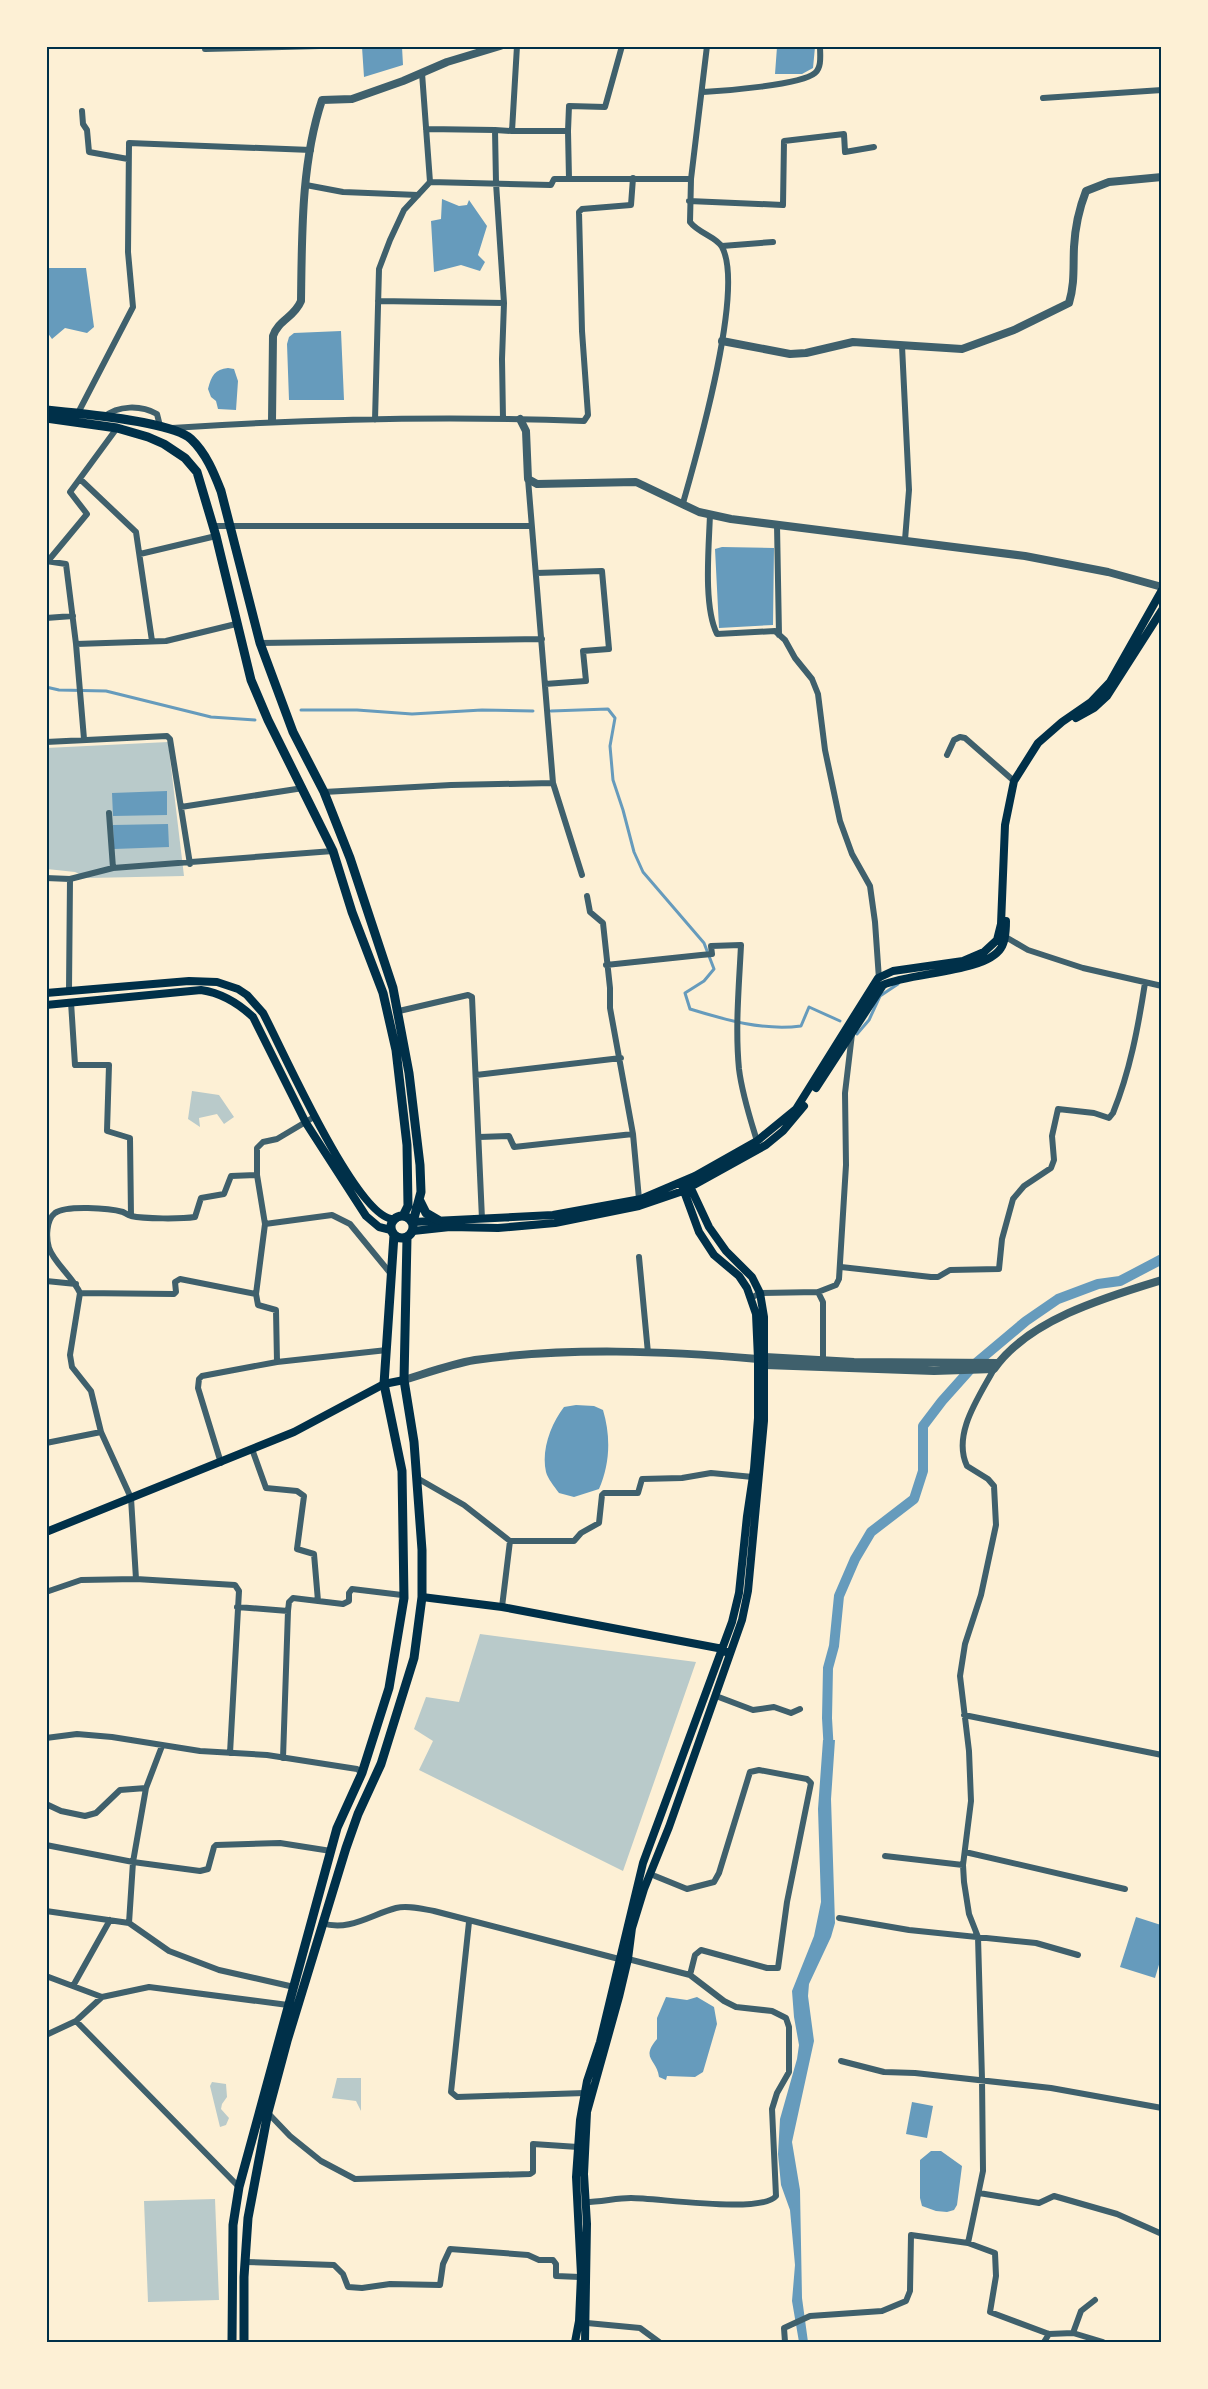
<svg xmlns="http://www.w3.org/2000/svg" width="1208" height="2389" font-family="Cabin,sans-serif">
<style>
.green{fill:#b9caca}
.water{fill:#669bbc}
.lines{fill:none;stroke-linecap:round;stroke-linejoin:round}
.stream{stroke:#669bbc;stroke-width:3}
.canal{stroke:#669bbc;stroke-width:10}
.minor{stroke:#3f606c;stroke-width:6}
.tertiary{stroke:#3f606c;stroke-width:8}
.secondary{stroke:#003049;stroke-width:8}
.primary{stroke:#003049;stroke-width:9}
.neatline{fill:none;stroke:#003049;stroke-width:2}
</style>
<rect width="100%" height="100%" fill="#fdf0d5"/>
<path class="green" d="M168 742 184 876 88 878 75 872 47 869 46 748Z
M192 1091 219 1095 234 1117 224 1124 217 1114 199 1118 200 1127 188 1119Z
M480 1634 696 1662 623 1871 419 1770 433 1741 414 1729 426 1697 459 1702Z
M337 2078H361V2111L356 2101 332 2098Z
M212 2082 226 2084 227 2097 222 2104 221 2109 229 2118 226 2125 220 2127 210 2086Z
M215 2199 219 2300 148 2302 144 2201Z"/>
<path class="water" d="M362 47H402L403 65 364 77Z
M777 47H815L813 68 802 74H775Z
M442 199 459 206 467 205 469 200 487 226 478 255 485 262 480 271 461 265 434 272 431 221 441 219Z
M47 268H86L94 327 87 333 65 328 52 339 47 332Z
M341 331 344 400H289L287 344 289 337 294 333Z
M228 368 234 369 238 381 236 410 218 409 216 401 211 397 208 389C211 376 215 369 228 368Z
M722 547 774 548 773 625 719 628 715 549Z
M167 791V815L113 816 112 793Z
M168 824 169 847 114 849 113 825Z
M576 1405 594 1406 603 1410C611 1437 610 1464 599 1489L574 1497 559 1493C554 1486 548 1479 546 1472 541 1450 551 1424 564 1407Z
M823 1740H835L831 1799 835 1923 831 1937 809 1984 808 1996 814 2041 792 2142 800 2190 802 2298 808 2342H799L792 2301 795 2265 790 2210 781 2185 778 2154 780 2119 797 2059 799 2045 794 2017 792 1991 814 1936 821 1902 818 1809Z
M1136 1917 1161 1925V1958L1155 1978 1120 1967Z
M666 1997 687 2000 697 1997 714 2007 717 2024 703 2072 695 2077 667 2076 666 2080 659 2077C657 2059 640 2059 657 2039V2018Z
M912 2102 933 2106 927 2138 906 2134Z
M931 2151H941L962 2166 957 2205 954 2210 947 2212 936 2211 922 2206 920 2198V2160Z"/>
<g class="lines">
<path class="stream" d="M46 687 59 690 106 691 211 717 255 720
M301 710H357L412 714 482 710 533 711
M551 711 608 709 615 718 610 746 613 780 623 810 634 852 643 872 704 943 714 969 704 981 685 993 690 1009C726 1020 763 1031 801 1026L809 1007 840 1021
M855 1032 857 1034 869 1020 880 996 898 984"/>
<path class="canal" d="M829 1753 827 1718 828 1668 834 1646 839 1596 855 1559 871 1532 914 1499 923 1471V1426L942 1401 976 1363 1026 1321 1058 1299 1098 1284 1120 1281 1162 1259"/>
<path class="minor" d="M205 46V49L320 46
M517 46 512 131H568L569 179
M422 73 430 182 551 185 554 179H691
M703 92C723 91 801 85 815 73 822 67 820 55 820 46
M1043 98 1162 90
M82 111 83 124 87 130 89 152 128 159
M426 129 495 130
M568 131 569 106 605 107 622 46
M306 185 343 192 418 195
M689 201 783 205 784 141 844 134 845 152 874 147
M722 246 773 242
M378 301 504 303
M902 346 909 490 905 540
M78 413 133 307 128 252 129 143 311 150
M104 417C118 405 141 405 157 414L160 426
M503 419 502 359 504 303 496 183 495 130 512 131
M375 420 379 269 390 240 404 210 430 182
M172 428C309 419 447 416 584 421L588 415 582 331 579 212 582 209 631 205 633 178
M80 479 136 532 152 641
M528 479 553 783
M683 503C697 454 745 289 722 247 717 237 698 233 690 222L691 179 707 46
M710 514C709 546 703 606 717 634L775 631 785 640 795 658 812 679 818 694 825 750 840 821 852 854 870 886 875 922 879 979
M777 525 779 635
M213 526H531
M140 554 216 536
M46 561 66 564 76 644 84 739
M48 561 87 514 70 492 117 428
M536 573 602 571 609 649 583 651 586 681 545 684
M46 618 73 616
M260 643 542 639
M76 644 166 641 236 624
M46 742 167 736 170 739 190 864
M947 755 954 740 960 737 965 738 1014 781
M324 792 451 785 553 783 582 875
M181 807 303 788
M109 813 113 868
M46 878 70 879 113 868 333 851
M587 896 590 912 603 923 610 988V1008L633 1134 639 1199
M1004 936 1028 950 1083 968 1162 986
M606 965 701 955 712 954 711 946 741 945C739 986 735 1028 739 1069 742 1094 750 1118 757 1141
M69 990 70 879
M71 1002 75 1065H109L107 1131 130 1138 131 1216
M399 1011 468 995 472 997 482 1219
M476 1075 621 1058
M479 1137 509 1136 514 1147 633 1134
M265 1224 332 1215 350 1224 391 1274
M639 1257 648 1353
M841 1267 931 1277H938L950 1270 999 1269 1002 1239 1013 1199 1024 1186 1051 1168 1054 1160 1052 1136 1058 1109 1094 1113 1109 1118 1113 1113C1130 1071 1138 1028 1145 983
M46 1281 76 1284
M818 1292 823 1302V1361
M80 1293 174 1294 176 1292 175 1282 180 1279 256 1294
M751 1298 760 1293 818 1292 836 1285 839 1279 846 1165 845 1093 852 1034
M277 1362 276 1310 258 1305 256 1294 265 1224 257 1175V1148L263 1142 277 1139 314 1117
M46 1443 101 1432
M252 1449 266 1488 297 1491 304 1496 297 1549 314 1554 318 1601
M221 1463 198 1388 199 1379 202 1376 277 1362 387 1350
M417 1478 464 1505 510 1541H574L581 1533 599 1523 602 1495 604 1493H638L642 1479 682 1478 711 1473 753 1477
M136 1579 131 1498 101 1432 91 1391 72 1367 70 1355 80 1293C73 1277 54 1263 49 1248 46 1238 46 1220 55 1213 66 1205 109 1208 123 1212 125 1213 128 1215 131 1216 144 1219 182 1219 195 1217L201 1198 224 1194 231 1176 257 1175
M46 1592 81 1580 136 1579 235 1585 239 1591 230 1753
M237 1607 288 1611 289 1602 293 1598 343 1604 349 1601V1593L352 1589 402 1595 404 1597
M502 1607 510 1541
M716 1696 753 1710 774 1707 791 1713 800 1709
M964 1715 1162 1755
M46 1738 77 1734 112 1737 200 1751 267 1755 357 1769 362 1773
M283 1758 288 1611
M46 1804 61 1811 85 1816 96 1813 120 1790 146 1788
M46 1845 133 1862 200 1871 208 1869 214 1847 216 1845 280 1843 331 1851
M965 1852 1125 1889
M885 1856 963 1865
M655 1876 687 1889 714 1882 719 1873 750 1772 759 1770 807 1779 811 1783 787 1902 778 1968H767L701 1950 695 1955 690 1975
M46 1911 129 1923 169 1951 219 1970 294 1987
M839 1918 909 1930 1036 1943 1078 1955
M469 1922 451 2092 457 2097 585 2093
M129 1923 133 1862 146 1788 162 1746
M322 1923C349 1932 372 1914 396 1908 408 1905 422 1909 434 1911L619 1959
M46 1976 102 1997
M73 1986 110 1920
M76 2021 239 2187
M46 2035 76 2021 102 1997 149 1987 288 2005
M841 2061 884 2072 915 2073 1051 2088 1162 2108
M268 2113 290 2136 321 2161 355 2179 530 2174 533 2172V2144L578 2147
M979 2193 1039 2203 1054 2196 1117 2214 1162 2234
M585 2202C601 2202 616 2198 631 2198 658 2198 762 2214 776 2196L772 2109 777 2093 789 2072V2027L786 2018 772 2011 736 2007 724 2001 690 1975 628 1959
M968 2243 983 2171 982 2079 978 1937 969 1914 964 1882 963 1865 971 1801 969 1751 960 1676 965 1644 981 1595 996 1525 994 1486 988 1479 967 1466C952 1434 979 1397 994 1369
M245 2262 334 2265 343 2274 348 2287 362 2288 390 2284 440 2285 443 2264 450 2249 528 2255 539 2260H553L556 2264V2276L580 2277
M587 2323 640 2328 659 2342
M1073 2333 1081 2311 1095 2300
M785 2342 784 2328 810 2316 882 2311 906 2301 910 2291 911 2235 968 2243 995 2253 996 2276 990 2312 1049 2334 1073 2333 1103 2342
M1044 2342 1049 2334"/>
<path class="tertiary" d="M722 341 790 354 806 353 853 342 962 349 1014 330 1069 303C1075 283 1073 267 1074 247 1075 228 1079 209 1086 191L1109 182 1162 177
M520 419 526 431 528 479 537 484 636 482 699 512 731 519 1025 556 1108 572 1162 587
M272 421 273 336C279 319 294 318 301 301 302 235 301 163 322 100L352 99 403 81 447 62 500 46
M765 1357 854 1362 998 1363
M765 1365 934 1371 994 1369C1028 1320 1106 1297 1162 1280
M404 1380C427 1373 451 1364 475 1360 568 1347 665 1351 758 1359"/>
<path class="secondary" d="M1076 718 1094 708 1107 696 1162 610
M46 993 189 981 217 982 238 989 247 995 263 1013C281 1046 358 1223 395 1219
M46 1005 201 990C222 993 238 1003 253 1017L306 1123 366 1216 379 1227 391 1230
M816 1088 883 985C912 972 985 973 1001 948 1006 941 1006 929 1006 921
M413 1222 553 1215 641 1199 695 1176 757 1141 796 1109 878 978 893 971 963 961 984 952 997 940 1001 924 1005 825 1014 781 1038 743 1062 722 1091 702 1110 682 1162 590
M413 1231 450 1227 498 1228 555 1223 639 1206 683 1191 766 1145 783 1131 804 1106
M46 1532 294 1432 384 1384 404 1380
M422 1597 502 1607 723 1649 726 1652
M575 2342 579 2321 581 2275 576 2177 580 2120 587 2081 600 2042 643 1863 732 1622 739 1593 747 1516 754 1469 758 1418V1359L756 1314 747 1288 739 1276 714 1255 699 1232 681 1183
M585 2342 587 2224 584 2174 587 2112 619 1997 628 1959 632 1928 644 1889 669 1827 742 1620 748 1591 764 1421V1317L760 1293 752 1277 726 1251 709 1227 687 1180"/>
<path class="primary" d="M46 410C76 413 172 421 191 439 206 453 214 473 221 491L260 643 293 732 324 792 350 858 393 988 409 1073 420 1165 421 1192 413 1222
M46 418 117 428 148 437 164 444 185 458 197 472 216 536 251 680 268 720 333 851 352 912 383 993 396 1050 407 1145 408 1206 403 1216
M420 1201 426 1213 438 1220
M391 1227a11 11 0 1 1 22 0a11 11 0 1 1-22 0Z
M232 2342 233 2225 239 2187 337 1828 362 1773 389 1688 404 1598 402 1471 384 1384 394 1235
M244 2342V2277L248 2218 268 2112 287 2041 346 1848 358 1814 381 1764 414 1658 422 1597V1550L414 1442 404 1380 407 1238"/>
</g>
<rect width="1208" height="2389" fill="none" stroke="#fdf0d5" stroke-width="96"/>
<rect x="48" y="48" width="1112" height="2293" class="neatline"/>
</svg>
